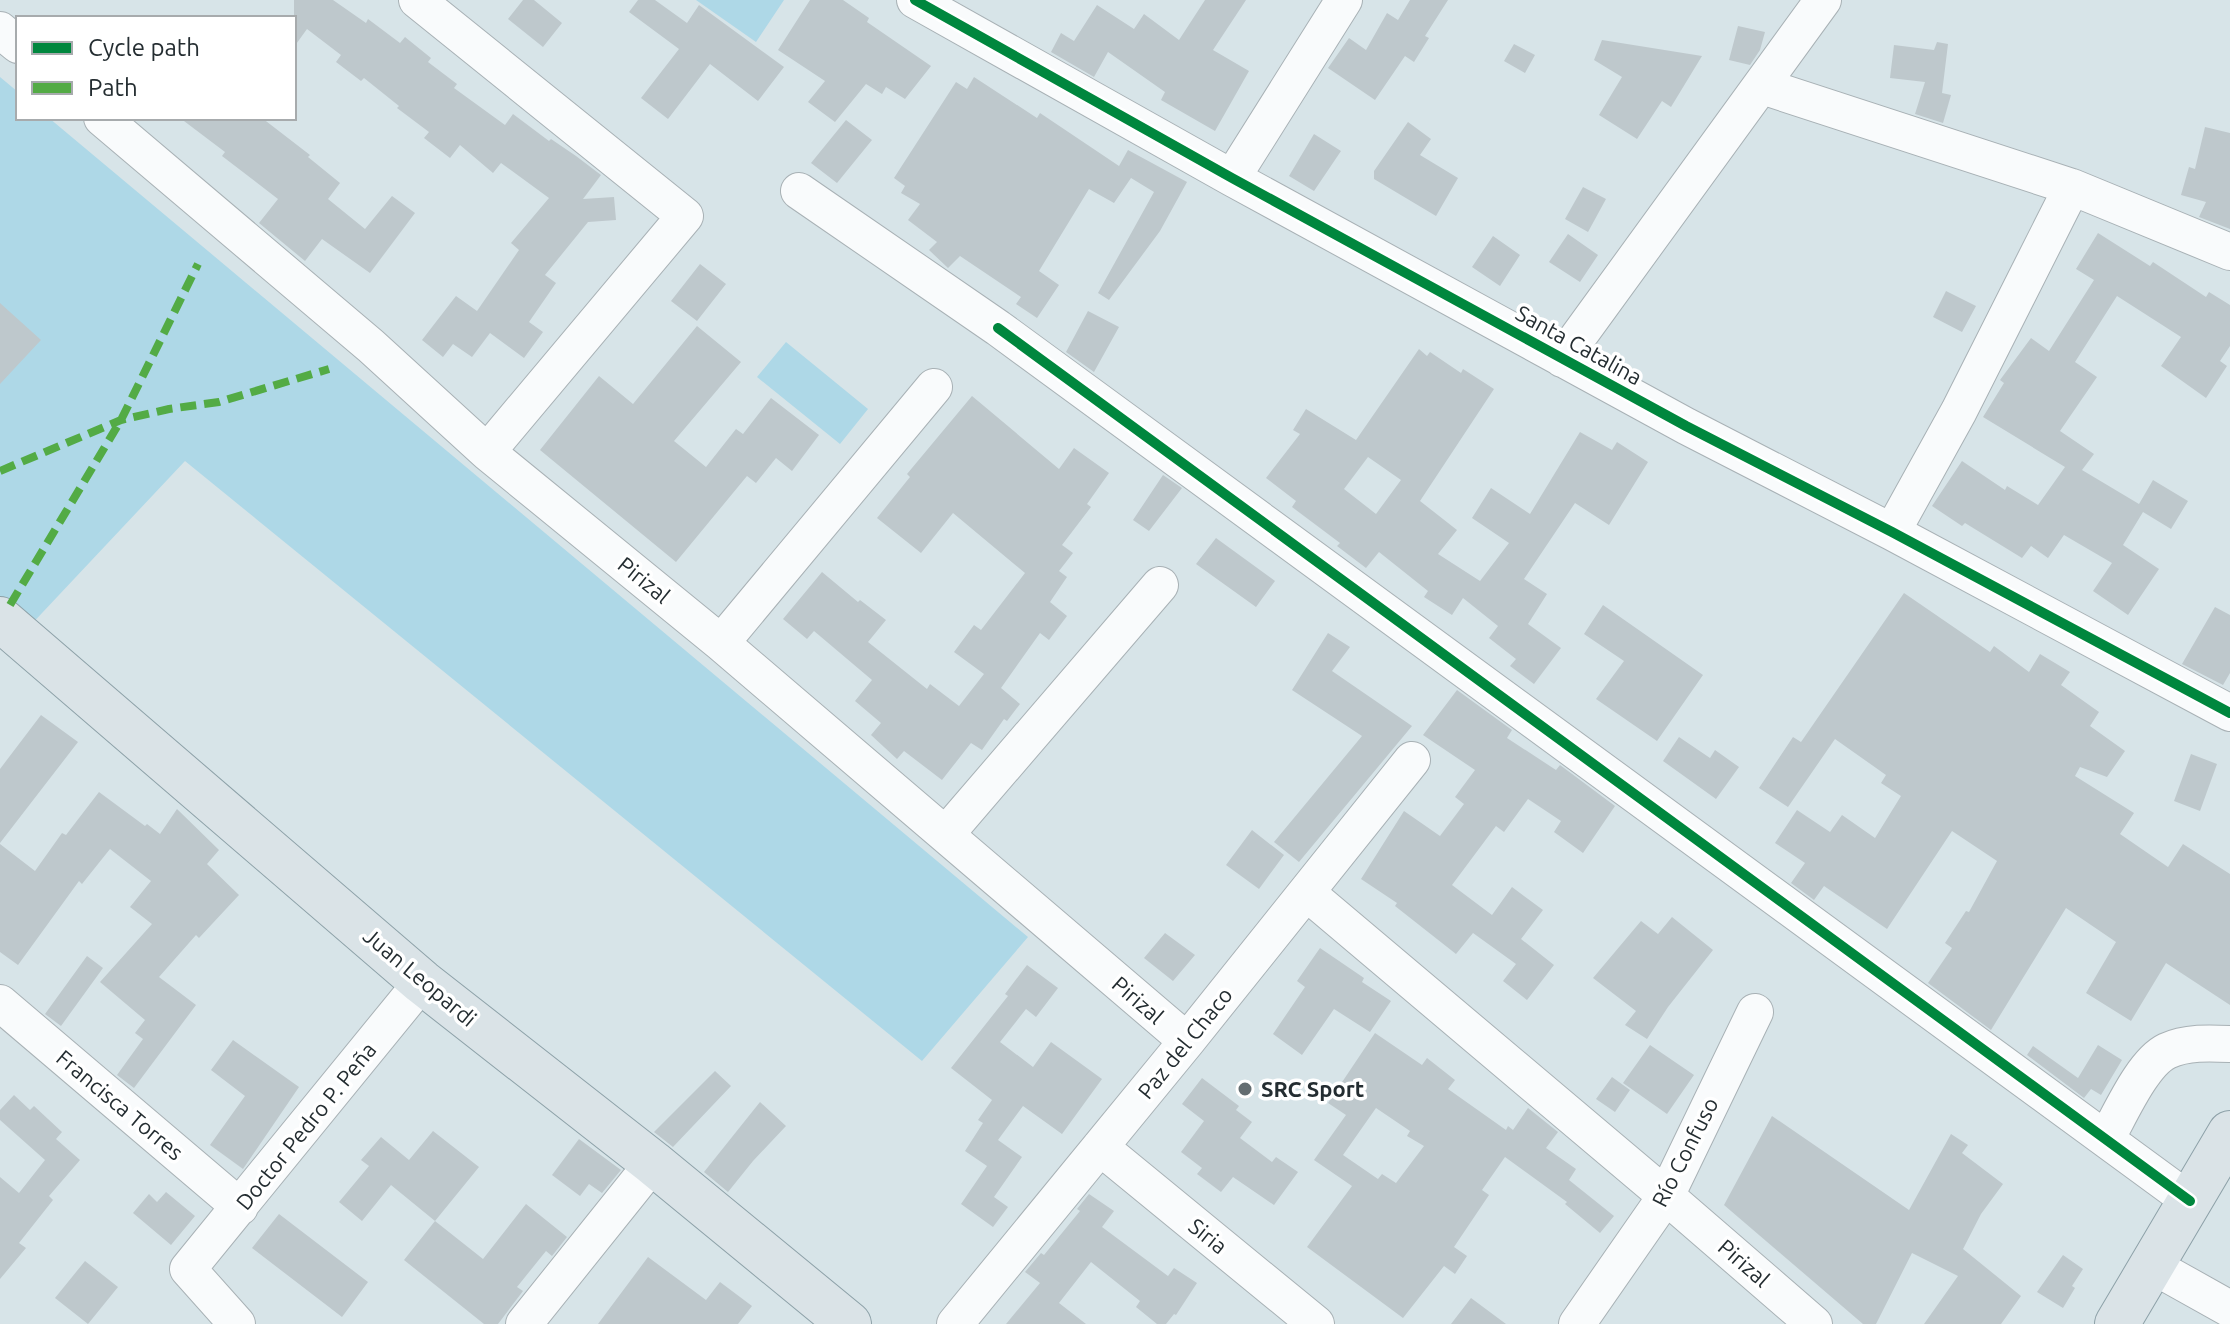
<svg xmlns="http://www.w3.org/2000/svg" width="2230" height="1324" font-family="Ubuntu,sans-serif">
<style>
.green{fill:#aed8e7}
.building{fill:#bec8cc;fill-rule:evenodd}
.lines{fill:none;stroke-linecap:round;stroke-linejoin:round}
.minor-casing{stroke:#a8b1b5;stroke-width:38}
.major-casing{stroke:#8da1a8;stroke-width:46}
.minor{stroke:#f9fbfc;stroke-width:36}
.major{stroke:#dae3e7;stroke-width:44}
.quiet{stroke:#53ab45;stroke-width:8;stroke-dasharray:16 8;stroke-linecap:butt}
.cycleway-casing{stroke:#fff;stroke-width:15}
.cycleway{stroke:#00873e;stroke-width:10}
.poi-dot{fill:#636d71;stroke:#fff;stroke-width:3}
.labels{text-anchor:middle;stroke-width:7;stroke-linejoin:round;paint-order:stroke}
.street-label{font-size:22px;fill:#242d31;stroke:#fff}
.poi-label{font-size:22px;font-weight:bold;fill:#242d31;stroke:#fff;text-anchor:start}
</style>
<rect width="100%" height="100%" fill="#d7e4e8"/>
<path class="green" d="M696 0H784L756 42Z
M0 77 18 92V118H49L1028 937 922 1061 185 461 27 629 0 605Z
M786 342 868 409 840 444 757 377Z"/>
<path class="building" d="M294 0H333L366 23 368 19 400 43 405 37 431 58 428 62 457 84 454 88 505 125 513 114 549 141 551 139 576 156 601 175 583 199 614 197 616 220 588 222 545 275 556 283 529 322 543 332 524 358 490 333 472 357 453 344 443 357 422 340 456 296 477 311 519 250 511 243 549 198 501 163 493 173 460 145 450 158 424 138 429 132 397 108 399 106 364 78 361 81 336 62 341 55 307 29 294 47Z
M523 0H534L562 23 543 47 508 19Z
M638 0H655L687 23 699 5 784 67 758 101 710 64 668 119 641 98 679 49 629 12Z
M810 0H843L869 18 867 22 931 66 905 99 886 87 882 94 866 84 835 122 808 102 825 81 778 50Z
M1205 0H1246L1213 50 1249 71 1215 131 1161 100 1165 92 1108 52 1094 77 1051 52 1061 33 1074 41 1097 5 1134 29 1144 14 1179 40Z
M1410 0H1448L1425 36 1429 38 1414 62 1405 56 1375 100 1328 68 1349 38 1366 50 1387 13 1398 20Z
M1738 26 1765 32 1760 50 1750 65 1729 60Z
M1602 40 1702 56 1671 107 1662 101 1637 139 1599 115 1622 77 1594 60Z
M1937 42 1948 44 1942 93 1951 95 1943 123 1915 114 1925 82 1890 78 1894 45 1934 50Z
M1514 44 1535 55 1525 73 1504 61Z
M974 77 1037 118 1040 113 1119 166 1128 150 1187 182 1160 231 1109 300 1098 293 1154 192 1131 178 1114 203 1089 189 1039 271 1059 285 1037 318 1016 304 1021 297 960 256 948 268 929 250 937 242 908 220 920 204 901 193 905 186 894 178 956 82 967 89Z
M180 118H262L310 155 308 157 340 183 328 199 365 229 392 196 415 213 370 273 322 239 305 261 259 223 278 199 222 156 225 152Z
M846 120 872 140 837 183 811 163Z
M1408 122 1431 139 1420 155 1458 178 1436 216 1374 179V171Z
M2205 127 2230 133V229L2199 217 2206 202 2181 195 2189 167 2195 169Z
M1314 134 1341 151 1314 191 1289 176Z
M1583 187 1606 199 1588 232 1565 219Z
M2098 233 2150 266 2153 262 2206 297 2209 292 2230 305V346L2220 361 2227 366 2206 398 2161 366 2181 337 2117 296 2075 362 2097 377 2060 431 2094 454 2082 470 2139 504 2153 480 2188 501 2171 529 2143 512 2123 545 2159 569 2128 615 2093 591 2112 563 2064 535 2048 558 2031 546 2022 558 1965 523 1962 526 1932 506 1962 461 2005 490 2007 486 2038 505 2065 467 1983 417 2004 383 2000 380 2031 338 2049 351 2094 280 2076 269Z
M1568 234 1598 255 1580 282 1549 262Z
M1493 236 1520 255 1500 286 1472 267Z
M700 264 726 284 697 321 671 301Z
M1946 291 1976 306 1962 332 1933 317Z
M0 303 41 340 0 384Z
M1088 311 1119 327 1094 372 1066 352Z
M697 326 741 362 674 441 706 467 736 429 743 434 771 398 819 435 792 471 776 458 756 483 747 476 676 562 540 450 599 376 633 404Z
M1419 349 1427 356 1430 352 1461 373 1463 369 1494 389 1420 501 1457 530 1438 554 1480 581 1509 543 1472 518 1491 488 1530 514 1580 432 1612 450 1617 442 1648 462 1609 525 1575 503 1524 579 1547 594 1528 624 1561 648 1534 684 1510 666 1516 659 1489 638 1498 626 1463 598 1452 615 1424 597 1428 591 1379 552 1366 568 1337 546 1340 543 1292 507 1296 501 1266 478 1300 434 1293 430 1306 409 1356 440ZM1368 457 1401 480 1376 514 1344 489Z
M972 396 1059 469 1074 448 1109 473 1087 504 1091 507 1062 545 1073 553 1059 571 1067 577 1050 602 1067 616 1049 640 1040 633 1001 688 1020 704 1007 721 1004 719 982 750 971 743 942 780 904 751 897 759 871 735 881 723 855 701 872 680 814 631 807 639 783 619 822 572 858 602 860 600 886 620 868 642 927 689 930 684 959 706 984 674 954 652 974 625 981 630 1025 573 953 513 921 553 877 518 910 477 907 474Z
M1163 475 1182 488 1149 531 1133 520Z
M1216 538 1275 581 1256 607 1196 564Z
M1904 593 1990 652 1994 646 2029 672 2040 654 2070 672 2061 685 2099 712 2090 726 2125 751 2107 777 2080 767 2075 776 2134 813 2120 834 2168 867 2183 844 2230 874V1005L2166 963 2131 1021 2086 993 2116 942 2066 908 1991 1030 1928 983 1952 948 1945 943 1966 911 1969 912 1997 861 1952 831 1887 929 1824 886 1814 900 1791 883 1805 863 1775 843 1797 810 1830 832 1842 815 1875 838 1901 796 1881 783 1886 775 1835 739 1788 807 1759 788 1793 737 1801 742Z
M1603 605 1703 675 1657 741 1596 699 1624 661 1584 634Z
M2215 607 2230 615V673L2223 685 2182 664Z
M1328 633 1350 647 1332 671 1412 726 1299 862 1274 842 1362 736 1292 690Z
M1457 690 1512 730 1507 738 1556 770 1560 765 1615 806 1583 853 1554 832 1561 821 1528 799 1504 832 1496 826 1452 885 1492 915 1512 887 1543 910 1521 939 1554 965 1527 1000 1503 981 1516 964 1473 933 1456 954 1395 906 1397 903 1361 879 1404 811 1440 836 1464 804 1455 797 1475 770 1423 735Z
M41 715 78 742 0 843V769Z
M1679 737 1710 758 1715 750 1739 767 1716 799 1663 761Z
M2191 754 2217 764 2200 811 2174 801Z
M99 792 145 826 147 824 160 834 177 809 219 850 207 864 239 895 199 938 196 935 159 977 196 1005 134 1088 117 1075 143 1039 135 1033 145 1020 100 982 152 924 130 907 151 881 110 849 82 884 79 881 18 965 0 952V844L35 871 62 833 66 835Z
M1252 830 1284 855 1259 889 1226 865Z
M1672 917 1713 950 1668 1007 1647 1039 1625 1025 1636 1011 1593 978 1641 921 1658 934Z
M1165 933 1195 955 1173 981 1144 958Z
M1320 948 1364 978 1362 982 1391 1001 1370 1032 1334 1009 1302 1055 1273 1034 1305 987 1297 981Z
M87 956 103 968 61 1026 45 1014Z
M1027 965 1058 988 1036 1017 1026 1009 1000 1042 1033 1067 1051 1042 1102 1079 1062 1134 1023 1106 998 1140 1022 1157 994 1197 1008 1207 993 1227 961 1204 987 1166 965 1151 983 1123 978 1120 992 1100 951 1068 1008 996 1005 994Z
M1375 1033 1422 1065 1427 1058 1455 1080 1448 1089 1506 1130 1508 1126 1513 1130 1528 1108 1558 1132 1546 1148 1576 1169 1569 1180 1614 1216 1600 1233 1565 1204 1567 1202 1505 1157 1482 1190 1489 1195 1454 1247 1467 1256 1455 1274 1444 1266 1403 1318 1307 1247 1352 1186 1314 1160 1346 1115 1328 1103ZM1376 1108 1410 1131 1407 1136 1424 1146 1396 1183 1382 1174 1378 1179 1343 1155Z
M233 1040 299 1087 243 1169 210 1145 245 1096 211 1070Z
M1650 1045 1694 1075 1667 1114 1623 1083Z
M2098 1045 2122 1060 2101 1095 2091 1089 2084 1098 2027 1055 2033 1046 2078 1078Z
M715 1071 731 1086 673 1147 654 1132Z
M1612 1077 1630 1090 1615 1112 1596 1099Z
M1202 1078 1239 1106 1236 1110 1252 1122 1240 1138 1272 1162 1276 1157 1298 1172 1274 1205 1233 1177 1221 1192 1197 1174 1202 1168 1181 1152 1204 1121 1182 1104Z
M14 1095 30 1110 34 1106 62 1132 56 1139 80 1160 49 1196 53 1200 19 1243 26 1248 0 1279V1177L19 1193 45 1160 0 1120V1110Z
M760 1102 786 1126 753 1161 728 1192 704 1172Z
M1772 1116 1909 1210 1951 1134 1968 1145 1962 1153 2003 1184 1981 1214 1963 1249 2021 1296 2001 1324H1924L1958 1276 1912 1253 1876 1324H1863L1724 1205Z
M433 1131 479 1167 435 1221 483 1259 526 1204 567 1237 552 1256 546 1251 517 1287 523 1291 498 1324H484L404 1260 435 1221 391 1185 362 1221 339 1202 369 1166 361 1160 381 1137 409 1160Z
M579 1139 621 1170 602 1193 589 1184 580 1196 552 1175Z
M166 1192 195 1216 171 1245 133 1213 149 1194 157 1202Z
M1089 1194 1114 1211 1102 1227 1168 1276 1174 1268 1197 1283 1176 1315 1174 1314 1166 1324H1157L1136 1307 1140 1301 1091 1262 1059 1303 1086 1324H1006L1040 1283 1025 1272 1041 1253 1044 1255 1080 1211 1077 1209Z
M279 1214 368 1282 342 1317 252 1248Z
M2063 1255 2083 1269 2072 1286 2075 1288 2063 1308 2037 1292Z
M648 1257 706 1300 720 1282 752 1306 738 1324H598Z
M85 1261 118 1287 88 1324 55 1298Z
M1471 1298 1506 1324H1451Z"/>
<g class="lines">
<defs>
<path id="minor" d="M417 0 685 216 487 452
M915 0 1232 178 1686 426 1892 532 2230 713
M0 30 18 45
M1762 86 2072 187 2230 252
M102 118 371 346 487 452 721 643 1187 1041
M1232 178 1344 0
M799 191 998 328 2190 1201
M1562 359 1823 0
M1892 532 1959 411 2072 187
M721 643 934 387
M946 834 1160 585
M1307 893 1666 1196 1814 1324
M0 1003 240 1207
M2106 1139C2120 1115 2142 1063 2167 1051 2186 1042 2210 1043 2230 1044
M1100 1147 1316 1324
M2153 1266 2230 1309
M237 1324 188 1269 422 982
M524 1324 653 1163
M955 1324 1187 1041 1412 760
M1577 1324 1666 1196 1755 1012"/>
<path id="major" d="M0 619 422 982 653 1163 849 1324
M2117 1324 2230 1133"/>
</defs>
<use href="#minor" class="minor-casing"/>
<use href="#major" class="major-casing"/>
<use href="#minor" class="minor"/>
<use href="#major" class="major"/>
<path class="quiet" d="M0 471 121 420 169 409 219 402 329 369
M10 605 121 420 198 264"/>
<defs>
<path id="cycleway" d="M915 0 1232 178 1686 426 1892 532 2230 713
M998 328 2190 1201"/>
</defs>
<use href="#cycleway" class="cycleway-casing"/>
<use href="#cycleway" class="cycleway"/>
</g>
<circle class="poi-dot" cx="1245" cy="1089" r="8"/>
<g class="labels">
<g class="street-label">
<text transform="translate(1579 345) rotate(29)" y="8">Santa Catalina</text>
<text transform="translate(644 580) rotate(39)" y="8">Pirizal</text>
<text transform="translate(420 977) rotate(40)" y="8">Juan Leopardi</text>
<text transform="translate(1138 1000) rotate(41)" y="8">Pirizal</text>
<text transform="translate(1185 1043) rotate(-51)" y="8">Paz del Chaco</text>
<text transform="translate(120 1105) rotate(40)" y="8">Francisca Torres</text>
<text transform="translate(306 1126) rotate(-51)" y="8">Doctor Pedro P. Peña</text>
<text transform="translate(1685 1152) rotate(-63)" y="8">Río Confuso</text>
<text transform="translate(1208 1236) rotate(39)" y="8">Siria</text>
<text transform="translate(1744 1263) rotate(41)" y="8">Pirizal</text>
</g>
<g class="poi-label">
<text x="1261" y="1097">SRC Sport</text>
</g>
</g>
<rect x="16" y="16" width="280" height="104" fill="#ffffff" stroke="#a7abad" stroke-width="2"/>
<rect x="32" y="42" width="40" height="12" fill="#00873e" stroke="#a7abad" stroke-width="2"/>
<text x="88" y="56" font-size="24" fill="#242d31">Cycle path</text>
<rect x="32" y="82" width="40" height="12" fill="#53ab45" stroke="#a7abad" stroke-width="2"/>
<text x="88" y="96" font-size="24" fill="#242d31">Path</text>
</svg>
